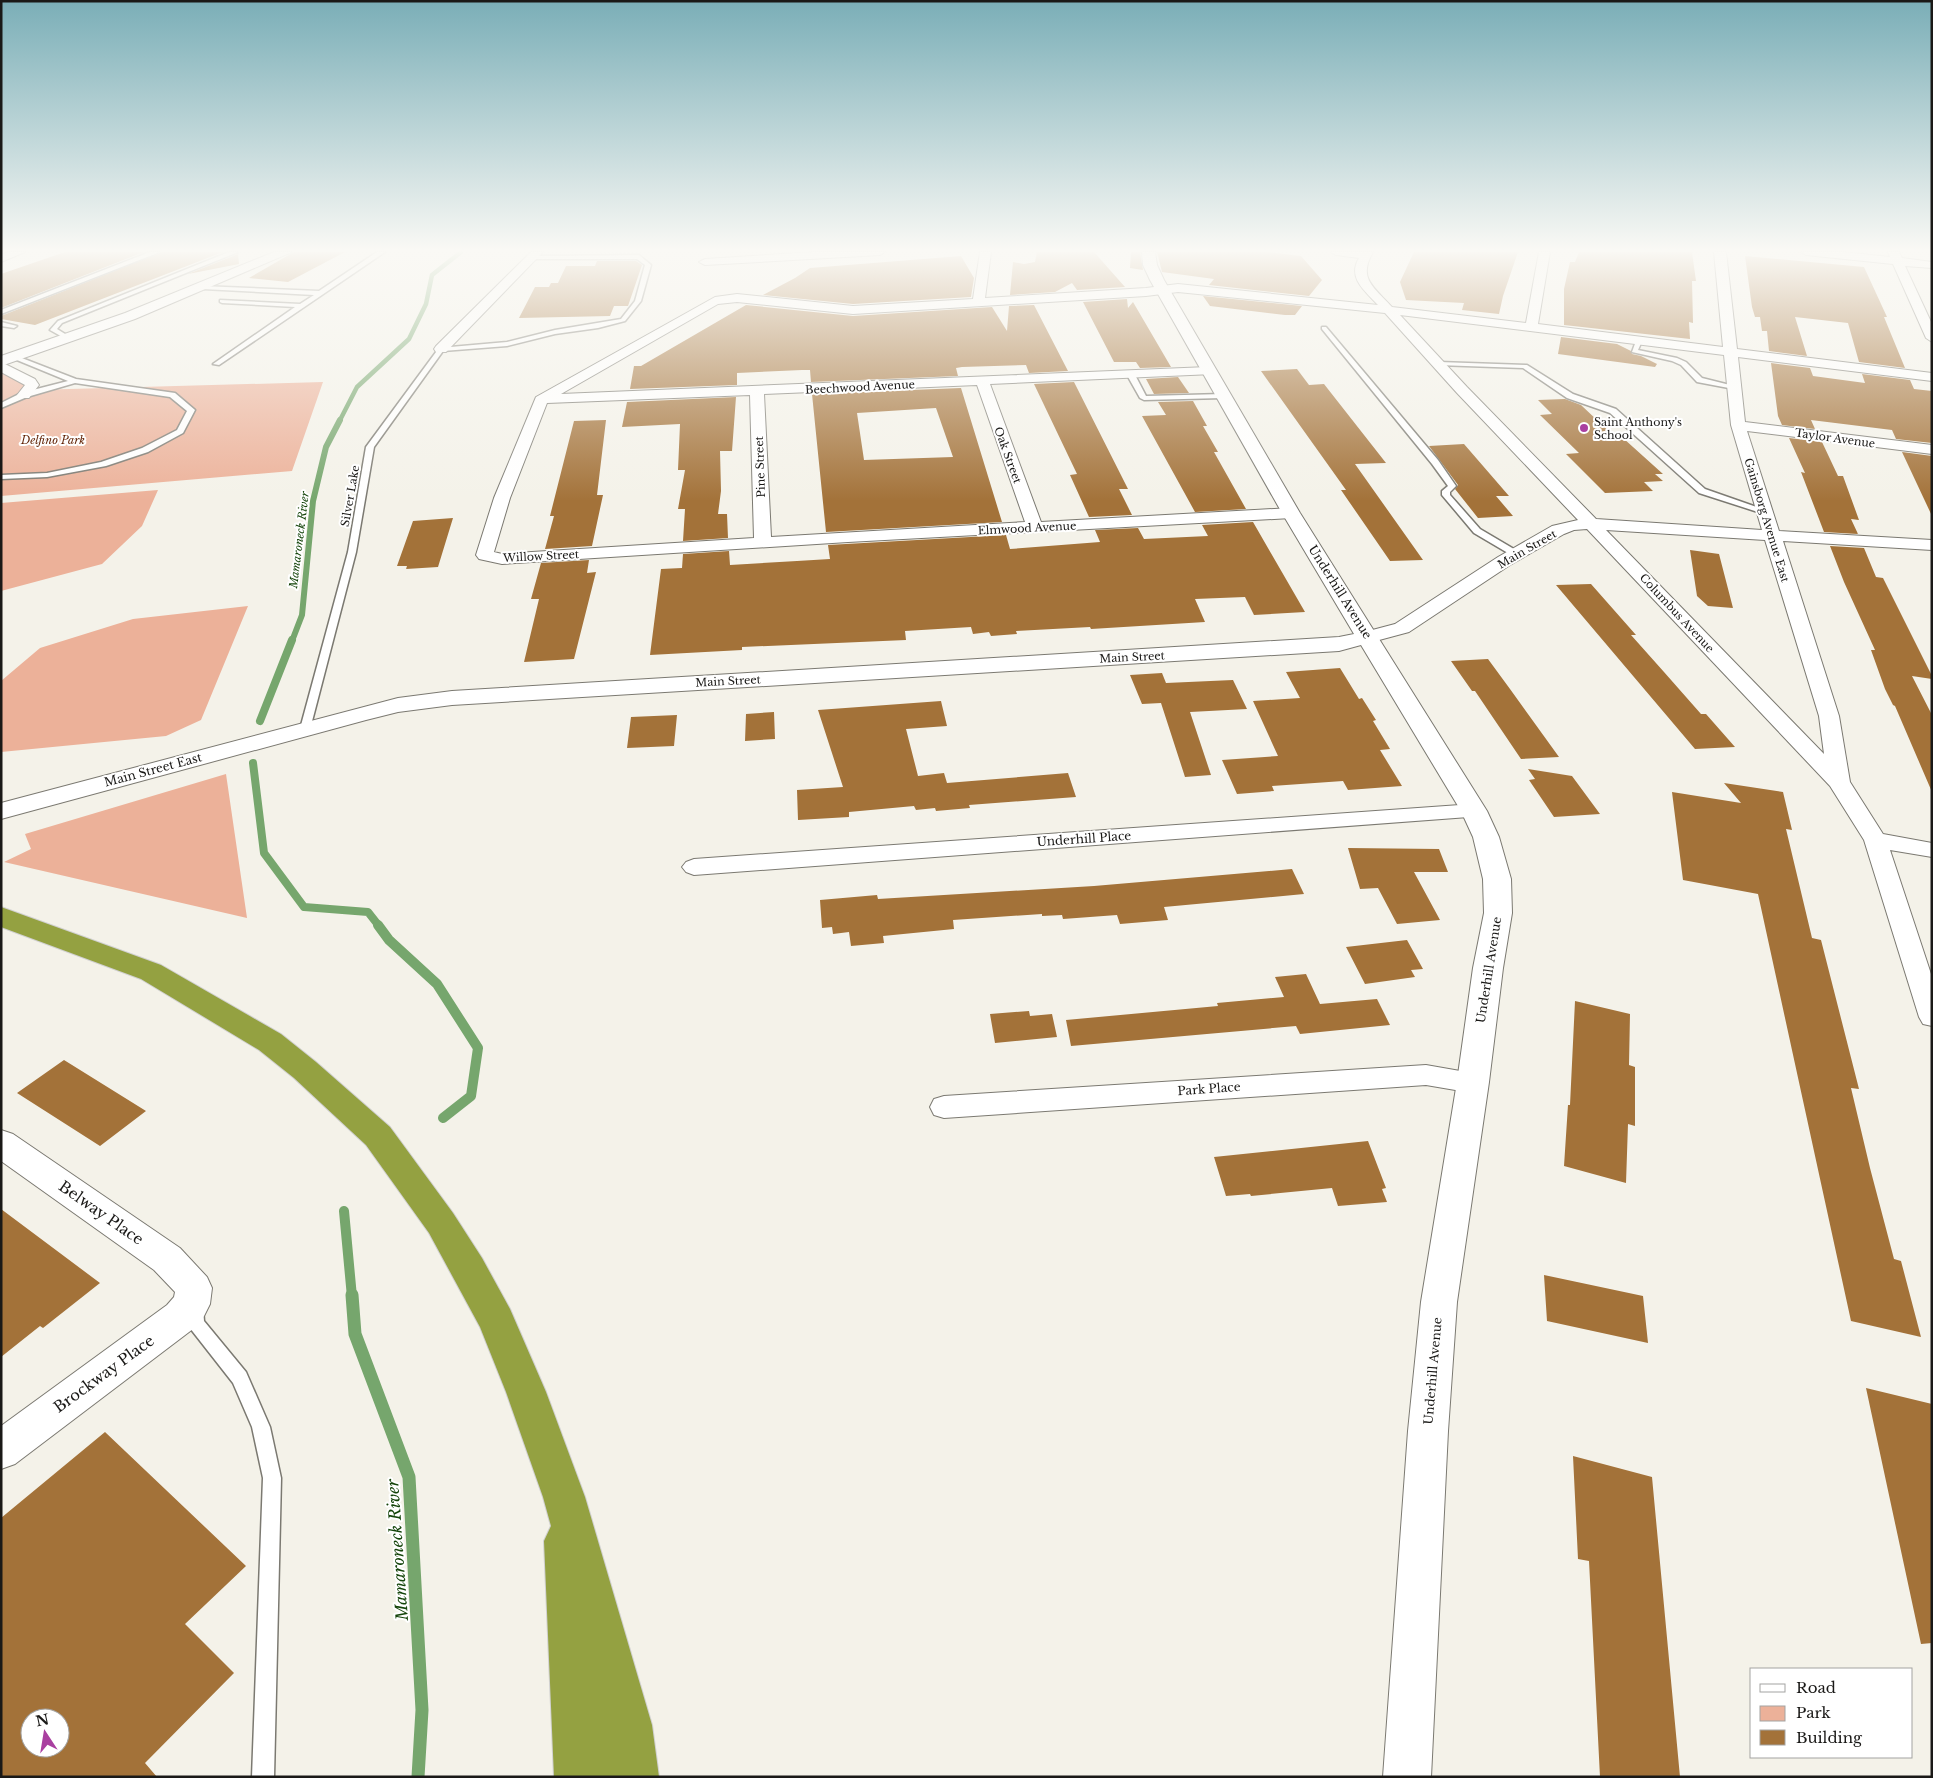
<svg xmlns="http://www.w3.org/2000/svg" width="1933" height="1778" font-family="'Libre Baskerville',serif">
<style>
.green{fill:#ecb199}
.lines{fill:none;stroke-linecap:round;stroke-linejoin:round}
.stream-far4{stroke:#76a66d;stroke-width:4.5}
.stream-far3{stroke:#76a66d;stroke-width:6}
.stream-far2{stroke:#76a66d;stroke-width:8}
.stream-far1{stroke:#76a66d;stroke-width:10}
.stream{stroke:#76a66d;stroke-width:13}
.building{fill:#a37239;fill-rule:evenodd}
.lane-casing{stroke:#7b7971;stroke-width:3}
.street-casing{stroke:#7b7971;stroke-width:2}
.secondary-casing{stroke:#7b7971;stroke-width:2}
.highway-casing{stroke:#d1d1d1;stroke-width:2}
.lane{fill:#fff;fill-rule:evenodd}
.street{fill:#fff;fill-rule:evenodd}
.secondary{fill:#fff;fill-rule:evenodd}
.highway{fill:#94a141;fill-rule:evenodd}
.poi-dot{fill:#a93fa0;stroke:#fff;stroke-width:2}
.labels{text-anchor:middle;stroke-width:4;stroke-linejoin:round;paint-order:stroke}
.far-street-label{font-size:11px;fill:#1a1917;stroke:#fff}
.far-poi-label{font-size:11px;fill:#1a1917;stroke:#fff;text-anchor:start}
.far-park-label{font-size:11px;font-style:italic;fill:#5e1f00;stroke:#fff}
.far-water-label{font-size:11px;font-style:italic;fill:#14440a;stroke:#fff}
.street-label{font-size:12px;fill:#1a1917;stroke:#fff}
.near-street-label{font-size:15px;fill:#1a1917;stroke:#fff}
.near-water-label{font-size:16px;font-style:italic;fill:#14440a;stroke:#fff}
</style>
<rect width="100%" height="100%" fill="#f4f2e9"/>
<path class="green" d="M1 372 34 390 323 382 292 471 1 496Z
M158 490 142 526 102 564 1 591V503Z
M248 606 201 720 166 736 1 752V681L40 648 133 619Z
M226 774 247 918 4 862 31 849 25 834Z"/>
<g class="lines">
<path class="stream-far4" d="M339 422 357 387 409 339 426 304 432 275 461 252"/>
<path class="stream-far3" d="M292 641 302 615 313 501 326 447 340 420"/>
<path class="stream-far2" d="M260 721 292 640
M253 763 264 853 304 907 368 912 379 926"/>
<path class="stream-far1" d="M378 925 389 940 437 984 478 1048 471 1096 443 1118
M344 1211 352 1297"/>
<path class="stream" d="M352 1295 355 1334 409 1477 422 1710 418 1777"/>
</g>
<path class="building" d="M65 252H144L1 308V274Z
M162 252H223L35 325 1 319V316Z
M294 252H345L288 282 249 278Z
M1037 252H1094L1125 287 1077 290 1072 283 1055 292 1010 295 1013 262 1024 264 1035 262Z
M1131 252H1140L1143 270 1130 268Z
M1157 252H1268L1301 256 1322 280 1309 296 1209 285 1214 279 1162 272Z
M1414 252H1518L1503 296 1499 314 1462 310 1464 303 1406 300 1400 282Z
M1579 252H1692L1696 281H1692L1693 323 1689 322 1690 339 1564 325V289L1570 262H1575Z
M238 254 239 264 188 274Z
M961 256 974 278 971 297 853 304 763 295 795 278 810 268Z
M1745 256 1864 267 1887 317H1884L1905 368 1859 362 1848 323 1795 317 1807 356 1769 351 1767 331H1762L1760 317H1755L1752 307Z
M597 261H636L642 265 628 306H614L610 316 519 318 535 287H549L551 283H558L566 266H595Z
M1203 296 1302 306 1295 315H1285L1210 306Z
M1127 299 1128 308 1133 302 1171 367 1140 368 1136 362H1114L1083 302Z
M746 305 853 316 992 307 1007 331 1009 306 1034 305 1068 371 1029 373 1026 365 962 367 956 368 958 376 811 382 810 370H802L737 373V385L630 389 634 366H641Z
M1561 337 1617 344 1631 351 1632 354 1641 356 1657 364 1655 367 1558 354Z
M1771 363 1810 368 1813 376 1865 383 1862 374 1910 380 1914 389 1932 391V443L1896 439 1892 430 1811 420 1815 429 1782 425 1778 416Z
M1297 369 1309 385 1324 384 1386 463 1355 464 1423 560 1390 561 1341 490H1346L1261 371Z
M1178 377 1189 393 1154 394 1146 379Z
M1074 382 1128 489H1119L1132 515 1089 517 1070 475 1077 474 1034 384Z
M961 388 1002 522 826 532 812 394ZM936 408 953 457 864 460 857 413Z
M736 397 732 451H720L721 491 718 514H727L728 538 683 541 685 509H678L685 470H678L680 424 622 427 627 402Z
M1565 399 1581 405 1616 438H1623L1663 474H1655L1663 481 1644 482 1653 491 1605 493 1566 454 1579 453 1540 415 1552 414 1538 400Z
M1193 401 1207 426H1203L1218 452H1214L1246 509 1195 512 1142 416 1166 415 1158 402Z
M606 420 597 495H603L592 546 545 549 554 516H550L574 421Z
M1789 438 1822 442 1838 476H1843L1859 520 1851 519 1858 534 1824 532 1801 472 1805 473Z
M1464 444 1509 496H1496L1513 516 1478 518 1455 489 1458 485 1429 446Z
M1902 452 1932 456V516Z
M453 518 438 567 406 569 407 566H397L413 521Z
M1253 522 1305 612 1254 615 1245 597 1195 599 1205 622 1091 629 1090 627 1016 631 1017 634 991 636 989 632 973 634 971 627 905 631 906 640 742 647V650L650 655 661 569 682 568 683 554 729 551 730 565 797 561 830 559 828 545 1006 535 1010 549 1100 542 1095 530 1138 528 1144 539 1208 536 1202 525Z
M1830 546 1864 548 1876 577 1883 578 1932 676V679L1912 676 1932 715V792L1895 706 1893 705 1885 689 1871 650H1875L1844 582Z
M1690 550 1719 554 1733 608 1708 606 1697 596Z
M589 560 587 573 596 572 574 659 524 662 539 599H531L541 563Z
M1591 584 1636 635H1631L1664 672 1701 714H1706L1735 747 1695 749 1556 585Z
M1488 659 1510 689 1559 757 1521 759 1475 691H1472L1451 661Z
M1340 668 1359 699 1362 698 1376 720 1373 721 1390 749 1380 750 1402 786 1348 790 1343 781 1272 786 1274 791 1237 794 1222 760 1278 756 1253 701 1300 698 1286 672Z
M1162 673 1166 683 1233 680 1247 709 1190 712 1211 775 1185 777 1161 703 1142 704 1130 675Z
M941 701 947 726 906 729 918 776 944 773 947 783 1068 773 1076 797 969 805 970 808 936 811 935 808 916 810 914 806 849 812V817L798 820 797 790 843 787 818 710Z
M774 712 775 739 745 741 746 714Z
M677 715 674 746 627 748 631 717Z
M1528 769 1572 776 1600 814 1554 817 1529 780 1535 779Z
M1724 783 1783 792 1792 830 1786 829 1812 938 1821 940 1859 1089 1851 1088 1870 1168 1894 1259 1901 1261 1921 1337 1851 1321 1758 894 1683 880 1672 792 1741 803Z
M1348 848 1439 849 1448 872H1414L1440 920 1397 924 1378 888 1360 889Z
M1292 869 1304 894 1164 907 1168 920 1120 924 1117 915 1063 919 1062 915 1042 916V914L953 920 954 929 883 936 884 943 851 946 849 932 833 934 832 927 822 928 820 900 877 895 878 899 1094 886Z
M1407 940 1423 969 1411 970 1415 977 1365 984 1346 947Z
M1306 974 1320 1004 1377 999 1390 1025 1300 1034 1296 1026 1071 1046 1066 1020 1218 1006 1217 1003 1284 997 1275 977Z
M1575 1001 1630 1014 1629 1065 1635 1067V1126L1628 1124 1626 1183 1564 1166 1568 1105H1570Z
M1029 1011 1030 1016 1052 1014 1057 1037 995 1043 990 1014Z
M64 1060 146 1111 100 1146 17 1093Z
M1368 1141 1386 1188 1382 1189 1387 1202 1338 1206 1332 1188 1251 1196 1250 1194 1226 1196 1214 1157Z
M1 1209 100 1283 43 1328 40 1326 1 1357Z
M1544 1275 1643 1296 1648 1343 1547 1321Z
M1866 1388 1932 1404V1643L1921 1644Z
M105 1432 246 1566 185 1624 234 1673 145 1763 157 1777H1V1518ZM30 1718H60V1748H30Z
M1573 1456 1652 1477 1680 1777H1600L1589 1561 1578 1559Z"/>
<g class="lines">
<defs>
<path id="lane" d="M150 252H160L1 314V310Z
M229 252H238L62 323 57 329 70 337V339H66L50 330 58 321Z
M377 252H385L219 365 213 364 295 307 222 303 220 302V300L300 304 314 295 203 289 201 286 319 291Z
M639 255 651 265 641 301 625 321 598 328 555 334 507 346 443 351 374 447 356 552 310 729 305 732 301 731 300 729 348 552 366 447 439 348 507 342 555 330 621 319 635 301 645 265 637 259H534L532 256Z
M1 322 17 326 14 328 1 326Z
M1322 327H1326L1438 460 1456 486 1450 492V495L1480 529 1519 552V556H1513L1474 533 1442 495V491L1448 486 1432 464 1322 329Z
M1639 339 1642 341 1638 350 1677 358 1686 362 1702 378 1738 387 1734 389 1697 382 1681 365 1672 361 1632 352 1636 341Z
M14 355 76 379 175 393 195 410 183 433 148 452 106 466 47 477 1 479V475L47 473 101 462 142 448 177 430 187 411 170 397 75 383 27 397 1 408V403L21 393 68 381 12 358V356Z
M1439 362 1527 365 1573 394 1616 409 1705 489 1768 511 1761 513 1699 493 1610 413 1567 398 1523 368 1437 365 1435 364Z
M1128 373H1134L1146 396 1223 394 1227 396 1223 398 1144 400 1140 398 1127 375Z
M195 1301 201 1303 203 1308 204 1321 246 1372 270 1427 281 1478 274 1777H252L263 1478 252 1427 233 1383 186 1323 187 1308 189 1303Z"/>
<path id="street" d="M8 252H25L1 262V255Z
M531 252H543L446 352H436L434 349 436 346Z
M813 252H885L880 255 705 265 699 262 705 259Z
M980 252H991L985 298 1146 288 1178 284 1378 305C1365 291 1347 278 1359 258L1336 255 1331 252H1373C1357 279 1375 288 1392 307L1526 323 1539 252H1550L1538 324 1723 347 1714 252H1726L1737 349 1932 373V381L1738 357 1745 422 1932 445V454L1747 431 1779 531 1932 540V550L1783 541 1839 716 1850 782 1883 834 1932 843V857L1890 850 1932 977V1026L1923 1024 1919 1017 1864 840 1830 786 1587 529 1574 530 1564 534 1510 565 1409 632 1368 643 1361 641 1359 637 1361 633 1395 624 1498 557 1552 526 1578 520 1457 393 1385 313 1178 292 1146 296 853 314 737 302 718 304 561 394 1208 367 1215 371 1213 374 990 384 1041 522 1291 508 1297 510 1299 513 1297 516 1291 518 848 542 502 564 479 559 476 555 494 498 536 397 715 297 737 294 853 306 973 299ZM1400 315 1724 355 1731 425 1762 530 1596 519 1467 387ZM977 385 1025 522 771 537 764 394ZM750 395 754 538 502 554 494 552 510 498 547 403ZM1606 530 1765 540 1819 716 1824 754Z
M1801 252H1843L1890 257 1888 252H1899L1902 258 1932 262V268L1905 266 1932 324V342L1926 338 1893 264 1806 255Z
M1 362 35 379 39 385 29 398H19L17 395 25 385 1 372Z
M1474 804 1482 806 1485 811 1482 816 694 875 686 872 682 867 686 862 694 859Z
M1426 1065 1483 1075 1487 1082 1483 1089 1473 1093 1426 1085 944 1118 934 1115 930 1107 934 1099 944 1096Z"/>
<path id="secondary" d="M274 252H292L135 319 1 366V356L125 313Z
M1142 252H1155L1157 265 1164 280 1300 513 1487 811 1499 837 1511 879 1512 913 1503 968 1489 1082 1457 1302 1448 1431 1431 1777H1383L1408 1431 1421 1302 1457 1082 1473 968 1484 913 1483 879 1473 837 1461 811 1361 645 1339 651 452 705 398 712 366 720 1 819V803L398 698 452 691 1339 637 1354 634 1282 513 1150 280 1143 265Z
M1 1130 13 1134 180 1248 207 1277 212 1288 210 1304 204 1316 193 1329 15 1464 1 1469V1426L167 1305 174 1297 175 1292 154 1270 1 1161Z"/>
<path id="highway" d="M1 907 161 965 281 1034 316 1062 390 1127 453 1213 482 1258 510 1309 546 1392 585 1497 652 1725 659 1777H554L544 1541 551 1526 543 1497 506 1392 480 1327 429 1233 366 1145 294 1078 259 1050 141 979 1 927Z"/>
</defs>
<use href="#lane" class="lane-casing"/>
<use href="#street" class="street-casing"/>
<use href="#secondary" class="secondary-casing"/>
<use href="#highway" class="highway-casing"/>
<use href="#lane" class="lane"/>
<use href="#street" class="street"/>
<use href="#secondary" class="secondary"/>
<use href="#highway" class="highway"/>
</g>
<linearGradient id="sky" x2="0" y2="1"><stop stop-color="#7aaeb7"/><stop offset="0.5" stop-color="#faf9f5"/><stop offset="1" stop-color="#faf9f5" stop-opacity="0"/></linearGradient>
<rect width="1933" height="501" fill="url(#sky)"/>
<circle class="poi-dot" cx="1584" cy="428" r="5"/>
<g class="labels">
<g class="far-street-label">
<text transform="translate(860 387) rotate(-3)" y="4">Beechwood Avenue</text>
<text transform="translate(1835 438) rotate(8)" y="4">Taylor Avenue</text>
<text transform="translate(1008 455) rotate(70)" y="4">Oak Street</text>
<text transform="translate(760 467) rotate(-92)" y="4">Pine Street</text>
<text transform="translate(350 496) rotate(-80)" y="4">Silver Lake</text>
<text transform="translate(1767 520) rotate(73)" y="4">Gainsborg Avenue East</text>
<text transform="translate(1027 528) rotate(-3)" y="4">Elmwood Avenue</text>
<text transform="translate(1527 549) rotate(-30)" y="4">Main Street</text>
<text transform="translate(541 556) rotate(-3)" y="4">Willow Street</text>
<text transform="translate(1677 613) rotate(47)" y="4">Columbus Avenue</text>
<text transform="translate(1132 657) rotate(-3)" y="4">Main Street</text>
<text transform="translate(728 681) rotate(-3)" y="4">Main Street</text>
</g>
<g class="far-poi-label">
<text x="1594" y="426">Saint Anthony's<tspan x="1594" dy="13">School</tspan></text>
</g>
<g class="far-park-label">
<text x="53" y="444">Delfino Park</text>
</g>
<g class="far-water-label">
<text transform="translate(299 540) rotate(-83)" y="4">Mamaroneck River</text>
</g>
<g class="street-label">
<text transform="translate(1340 592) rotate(58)" y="4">Underhill Avenue</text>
<text transform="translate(153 770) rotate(-15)" y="4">Main Street East</text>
<text transform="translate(1084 839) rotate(-4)" y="4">Underhill Place</text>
<text transform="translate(1489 970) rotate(-81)" y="4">Underhill Avenue</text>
<text transform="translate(1209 1089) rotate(-4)" y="4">Park Place</text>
<text transform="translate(1433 1371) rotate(-85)" y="4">Underhill Avenue</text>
</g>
<g class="near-street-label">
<text transform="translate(101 1213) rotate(35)" y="5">Belway Place</text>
<text transform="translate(104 1374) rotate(-36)" y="5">Brockway Place</text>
</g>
<g class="near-water-label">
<text transform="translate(397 1550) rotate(-94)" y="6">Mamaroneck River</text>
</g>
</g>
<rect width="1933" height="1778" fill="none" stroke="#1a1917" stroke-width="5"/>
<rect x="1750" y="1668" width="162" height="90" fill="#ffffff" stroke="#a3a3a2"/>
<rect x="1760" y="1684" width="25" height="8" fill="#ffffff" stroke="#a3a3a2"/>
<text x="1796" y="1693" font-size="15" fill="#1a1917">Road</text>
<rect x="1760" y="1706" width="25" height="15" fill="#ecb199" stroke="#a3a3a2"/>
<text x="1796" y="1718" font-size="15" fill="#1a1917">Park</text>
<rect x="1760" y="1730" width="25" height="15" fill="#a37239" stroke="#a3a3a2"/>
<text x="1796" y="1743" font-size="15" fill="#1a1917">Building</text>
<g transform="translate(45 1733) rotate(348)"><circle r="24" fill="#ffffff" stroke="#a3a3a2"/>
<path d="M0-4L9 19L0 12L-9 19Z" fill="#a93fa0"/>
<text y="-8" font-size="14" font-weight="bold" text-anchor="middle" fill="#1a1917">N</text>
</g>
</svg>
